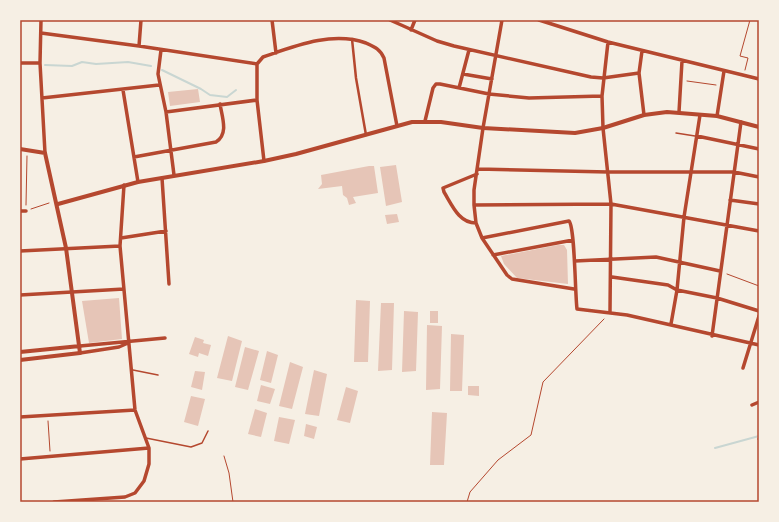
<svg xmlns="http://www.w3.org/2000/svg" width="779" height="522" font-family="'PT Sans Narrow',sans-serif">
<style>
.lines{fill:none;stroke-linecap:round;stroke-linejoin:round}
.stream{stroke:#c9d6d2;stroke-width:2}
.building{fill:#e6c5b7}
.path{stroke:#b5482f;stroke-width:1}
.service{stroke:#b5482f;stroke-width:1.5}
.pedestrian{stroke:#b5482f;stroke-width:2.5}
.minor{stroke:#b5482f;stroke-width:3.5}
.tertiary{stroke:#b5482f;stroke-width:4}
.neatline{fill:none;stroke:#b5482f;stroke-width:1.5}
</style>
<rect width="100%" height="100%" fill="#f6efe4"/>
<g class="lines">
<path class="stream" d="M45 65 72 66 82 62 96 64 128 62 151 66
M162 70 201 89 210 95 227 97 236 90
M715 448 759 436"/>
</g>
<path class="building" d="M198 89 200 102 170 106 168 92Z
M396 165 402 202 386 206 380 167Z
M369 166H374L378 193 353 197 356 203 349 205 347 198 343 195 342 186 318 189 322 184 321 175Z
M397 214 399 222 387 224 385 215Z
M558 245H564L567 250 568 284 517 278 504 264 501 256Z
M119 298 122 339 89 343 82 301Z
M356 300 370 301 368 362H354Z
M381 303H394L392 370 378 371Z
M404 311 418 312 416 371 402 372Z
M430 311H438V323H430Z
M427 325 442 326 440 389 426 390Z
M451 334 464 335 462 391H450Z
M228 336 242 341 232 381 217 378Z
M195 337 204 340 203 343 211 345 208 356 199 353 198 357 189 354Z
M245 347 259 351 248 390 235 387Z
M267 351 278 355 271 383 260 380Z
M290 362 303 367 292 409 279 406Z
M314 370 327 374 319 416 305 414Z
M195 371 205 372 202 390 191 387Z
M261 385 275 389 270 404 257 401Z
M468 386H479V396L468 395Z
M346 387 358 391 350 423 337 420Z
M191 396 205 399 198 426 184 422Z
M255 409 267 413 261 437 248 434Z
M432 412 447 413 444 465H430Z
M279 417 295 420 289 444 274 441Z
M306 424 317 427 314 439 304 436Z"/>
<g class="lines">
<path class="path" d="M745 70 748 58 740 56 750 20
M687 81 716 85
M26 205 27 156
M31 209 49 203
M727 274 759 286
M48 421 50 451
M224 456 229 473 233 502
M467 502 470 492 498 460 531 435 543 382 604 319"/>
<path class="service" d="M676 133 695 136
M133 370 158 375
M146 438 191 447 202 443 208 431
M758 439H759"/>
<path class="pedestrian" d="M352 39 356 78 366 135"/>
<path class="minor" d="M41 20 40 63 45 153
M272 20 276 53
M390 20 437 41 454 46 591 77 603 78 639 73
M502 20 483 128 474 190V205L476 223 482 238 507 275 512 279 574 289
M539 20 608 42 759 79
M411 30 415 20
M41 33 139 46 257 64
M608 42 602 96 603 128 611 204 610 312
M139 46 141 20
M161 50 158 74 166 112 174 175
M642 51 639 73 644 115
M20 63H40
M257 64 263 57C295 46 332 31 366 43 375 47 380 49 384 58L397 126
M257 64V100L264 161
M463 74 492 79
M459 88 469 50
M123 90 138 182
M42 98 159 85
M166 112 257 100
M679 112 682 61
M717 116 724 71
M425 121 433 88 436 84H440L489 94 529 98 602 96
M697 136 759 149
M134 157 216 142C229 134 222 117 220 104
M478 169 608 172H734L759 177
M162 178 169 284
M730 200 759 204
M474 205 611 204 759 231
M20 211H26
M476 223C459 223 452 205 444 192L443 188 477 174
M121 238 166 231
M482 238 569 221C575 227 575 294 577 309L627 315 759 345
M20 251 120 246
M493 255 573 240
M575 261 656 257 720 271
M612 277 668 285 677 290 717 298 759 311
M20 295 124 289
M671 324 677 290 684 217 700 115
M712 336 741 122
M80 346 165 338
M80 353 119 347 128 343
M743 368 759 316
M752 405 759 402
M20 417 135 410
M20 459 149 448
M54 502 125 497 135 493 144 481 149 464V448L135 410 120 246 124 185"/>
<path class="tertiary" d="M20 149 45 153 66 248 80 353 20 360
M58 204 138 182 264 161 296 154 412 122H441L483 128 575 133 603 128 644 115 667 112 717 116 759 127
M20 352 80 346"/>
</g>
<rect width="779" height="522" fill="none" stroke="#f6efe4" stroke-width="42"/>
<rect x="21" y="21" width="737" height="480" class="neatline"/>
</svg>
